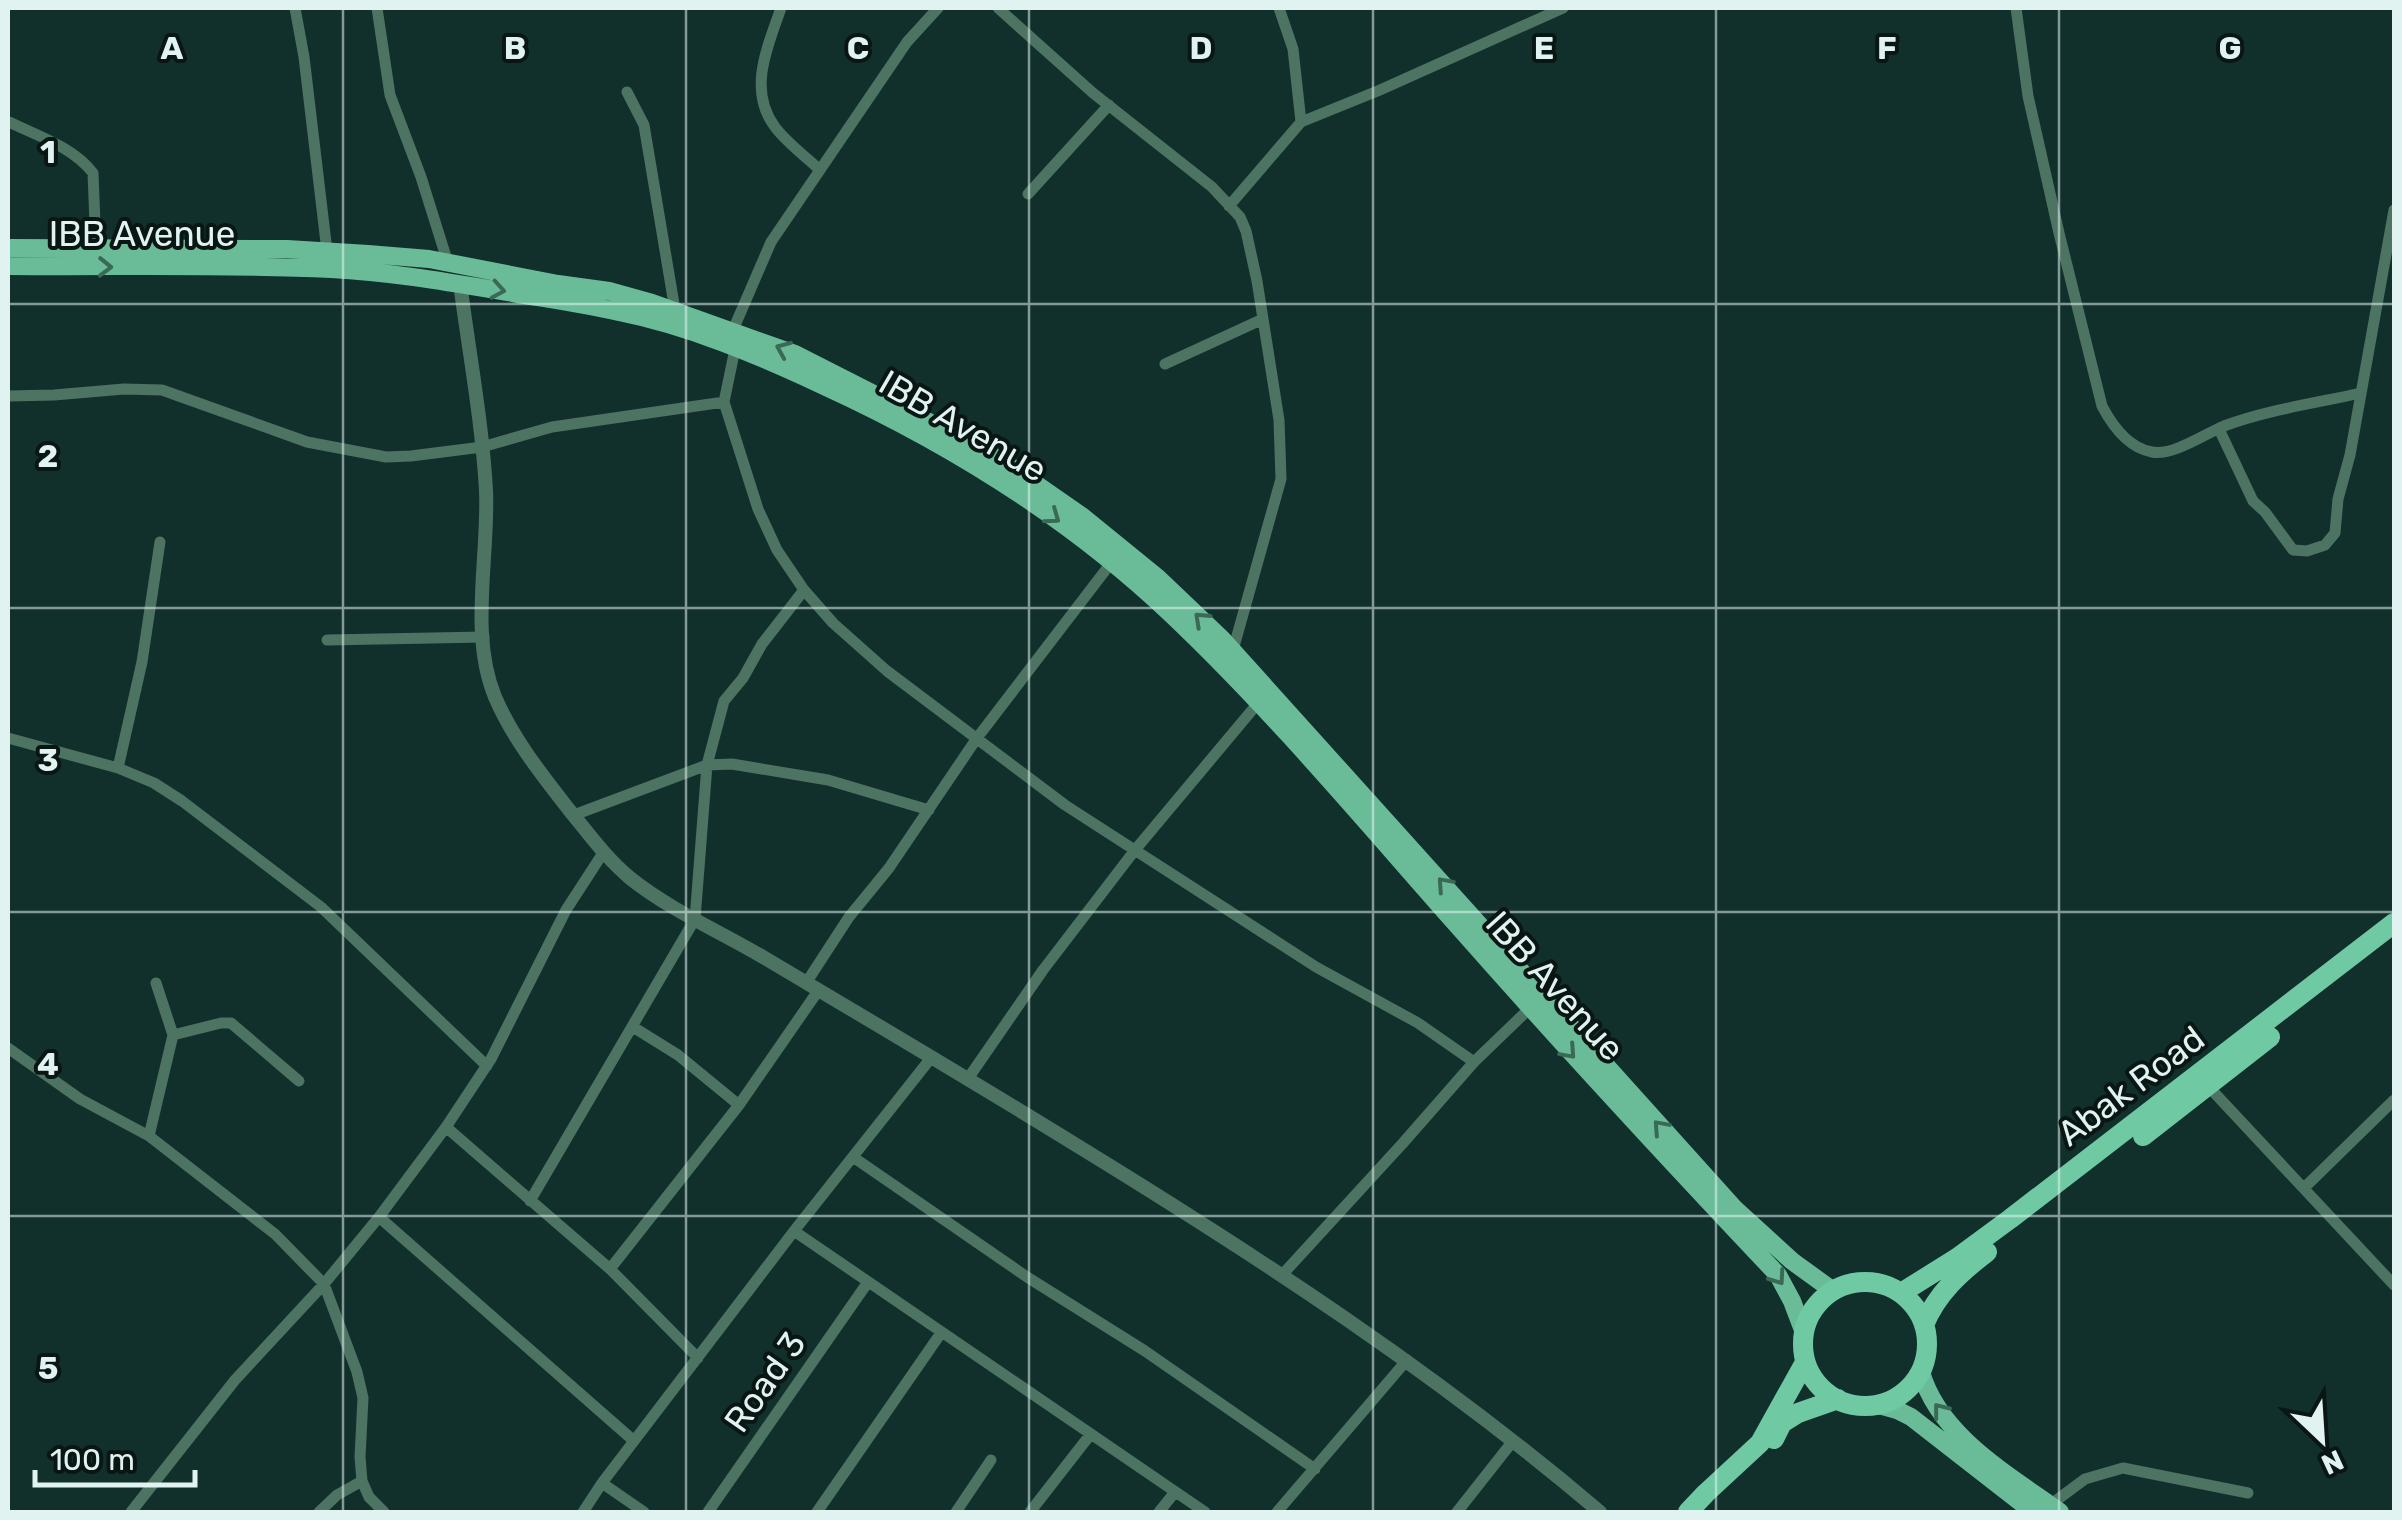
<svg xmlns="http://www.w3.org/2000/svg" width="2402" height="1520" font-family="Rubik,sans-serif">
<style>
.lines{fill:none;stroke-linecap:round;stroke-linejoin:round}
.minor{stroke:#4d7362;stroke-width:11}
.tertiary{stroke:#4d7362;stroke-width:14}
.primary{stroke:#6abc98;stroke-width:18}
.trunk{stroke:#6fcaa3;stroke-width:20}
.oneway{stroke:#3a6956}
.grid{fill:none;stroke:#e1f3f0;stroke-width:2.5;stroke-opacity:0.55}
.labels{text-anchor:middle;stroke-width:8;stroke-linejoin:round;paint-order:stroke}
.street-label{font-size:35px;fill:#e1f3f0;stroke:#091614}
.grid-label{font-size:32px;text-anchor:middle;font-weight:bold;fill:#e1f3f0;stroke:#091614;stroke-width:8;stroke-linejoin:round;paint-order:stroke}
</style>
<rect width="100%" height="100%" fill="#11302c"/>
<g class="lines">
<path class="minor" d="M295 8 304 57 327 251
M377 8 390 95 421 177 448 263
M781 8C768 46 747 90 775 127 787 143 805 156 820 170
M998 8 1093 93 1212 187 1240 217 1246 231 1257 281 1279 420 1281 479 1233 650
M1279 8 1293 49 1301 122
M2016 8 2028 96 2059 233 2102 406C2112 425 2129 448 2152 452 2173 456 2205 434 2224 426 2266 410 2317 403 2361 393
M627 92 644 125 675 310
M8 123 9 122C38 136 73 147 93 173L96 249
M1028 194 1109 105
M1229 206 1301 122 1380 90 1563 8
M733 330 771 242 907 42 938 8
M735 349 724 402 758 509 777 550 804 590 833 623 887 671 1065 805 1316 967 1418 1023 1474 1062
M1165 364 1263 319
M8 396 54 395 124 389 162 390 307 442 386 457 411 456 482 447 552 427 724 402
M2219 429 2253 501 2265 512 2293 550 2307 551 2325 545 2335 533 2338 499 2350 455 2394 210
M327 640 484 637
M8 738 118 768 154 783 182 801 321 907 487 1066
M118 768 142 662 160 542
M574 815 707 765 732 764 828 780 929 810
M806 983 849 917 889 868 977 738 1111 563
M633 1027 678 1055 739 1105
M173 1035 221 1023H231L299 1081
M8 1048 80 1099 149 1136 275 1234 324 1284 357 1372 363 1398 360 1457 362 1481 369 1497 384 1512
M967 1080 1043 970 1135 850 1258 703
M2208 1086 2394 1285
M446 1127 610 1269 698 1358
M149 1136 173 1035 156 983
M853 1157 1027 1277 1145 1351 1315 1469
M2305 1187 2394 1100
M530 1201 695 919 707 765 724 701 743 678 762 644 804 590
M379 1217 634 1441
M794 1231 1205 1512
M610 1269 739 1105 818 991
M1282 1275 1403 1143 1474 1062 1530 1008
M602 1483 644 1512
M2050 1505 2085 1479 2123 1468 2248 1493
M131 1512 235 1380 324 1284 379 1217 446 1127 491 1059 566 910 603 853
M319 1512 337 1495 362 1481
M583 1512 602 1483 794 1231 931 1058
M708 1512 868 1282
M817 1512 941 1333
M956 1512 991 1460
M1030 1512 1090 1435
M1159 1512 1175 1492
M1277 1512 1407 1360
M1457 1512 1513 1441"/>
<path class="tertiary" d="M460 283C469 352 482 421 486 490 489 557 469 634 495 697 513 739 542 775 570 811 589 834 606 858 630 878 670 910 719 931 763 957 869 1020 976 1083 1081 1148 1262 1259 1439 1375 1600 1512"/>
<path class="primary" d="M8 248 287 249 368 254 429 259 558 284 609 291 652 303 795 354 972 444 1011 467 1083 517 1158 578 1222 639 1735 1209 1792 1261 1832 1290
M8 266C115 267 223 264 331 269 392 272 453 283 513 293 548 299 584 304 619 312 689 326 758 355 822 385 949 443 1071 519 1172 615 1274 712 1364 820 1457 925 1562 1044 1669 1160 1778 1275L1792 1301 1803 1330
M1921 1372C1939 1436 2009 1475 2060 1512
M1879 1405 1897 1410 1911 1417 2033 1512"/>
<path class="trunk" d="M2143 1136 2270 1037
M1803 1344a62 62 0 1 1 124 0a62 62 0 1 1-124 0Z
M1901 1293 1957 1258 2010 1219 2394 923
M1924 1325C1937 1293 1961 1272 1987 1252
M1774 1439 1782 1423 1798 1413 1838 1399
M1688 1512 1706 1493 1760 1443 1804 1364"/>
</g>
<defs><path id="oneway-chevron" d="M-2-3.5L2.5 0L-2 3.5" fill="none" stroke-width="1.6" stroke-linecap="round" stroke-linejoin="round" transform="scale(2.5)"/></defs>
<g class="oneway">
<use href="#oneway-chevron" transform="translate(105 267) rotate(1)"/>
<use href="#oneway-chevron" transform="translate(498 290) rotate(10)"/>
<use href="#oneway-chevron" transform="translate(783 349) rotate(-157)"/>
<use href="#oneway-chevron" transform="translate(1053 517) rotate(36)"/>
<use href="#oneway-chevron" transform="translate(1201 619) rotate(-137)"/>
<use href="#oneway-chevron" transform="translate(1444 884) rotate(-132)"/>
<use href="#oneway-chevron" transform="translate(1569 1052) rotate(48)"/>
<use href="#oneway-chevron" transform="translate(1660 1127) rotate(-132)"/>
<use href="#oneway-chevron" transform="translate(1778 1278) rotate(55)"/>
<use href="#oneway-chevron" transform="translate(1940 1410) rotate(-128)"/>
</g>
<path class="grid" d="M343 8V1512M686 8V1512M1029 8V1512M1373 8V1512M1716 8V1512M2059 8V1512M8 304H2394M8 608H2394M8 912H2394M8 1216H2394"/>
<g class="labels">
<g class="street-label">
<text x="142" y="246">IBB Avenue</text>
<text transform="translate(963 426) rotate(30)" y="12">IBB Avenue</text>
<text transform="translate(1555 986) rotate(48)" y="12">IBB Avenue</text>
<text transform="translate(2131 1086) rotate(-37)" y="12">Abak Road</text>
<text transform="translate(765 1382) rotate(-55)" y="12">Road 3</text>
</g>
</g>
<g class="grid-label">
<text x="172" y="59">A</text>
<text x="515" y="59">B</text>
<text x="858" y="59">C</text>
<text x="1201" y="59">D</text>
<text x="1544" y="59">E</text>
<text x="1887" y="59">F</text>
<text x="2230" y="59">G</text>
<text x="48" y="163">1</text>
<text x="48" y="467">2</text>
<text x="48" y="771">3</text>
<text x="48" y="1075">4</text>
<text x="48" y="1379">5</text>
</g>
<rect width="2402" height="1520" fill="none" stroke="#e1f3f0" stroke-width="20"/>
<g transform="translate(2322 1440) rotate(155)" stroke="#091614" stroke-width="8" paint-order="stroke">
<path d="M0-8L18 38L0 25L-18 38Z" fill="#e1f3f0"/>
<text y="-15" font-size="28" font-weight="bold" text-anchor="middle" fill="#e1f3f0">N</text>
</g>
<path d="M35 1470v15h160v-15" fill="none" stroke="#e1f3f0" stroke-width="5"/>
<text x="50" y="1470" font-size="30" fill="#e1f3f0" stroke="#091614" stroke-width="8" paint-order="stroke">100 m</text>
</svg>
